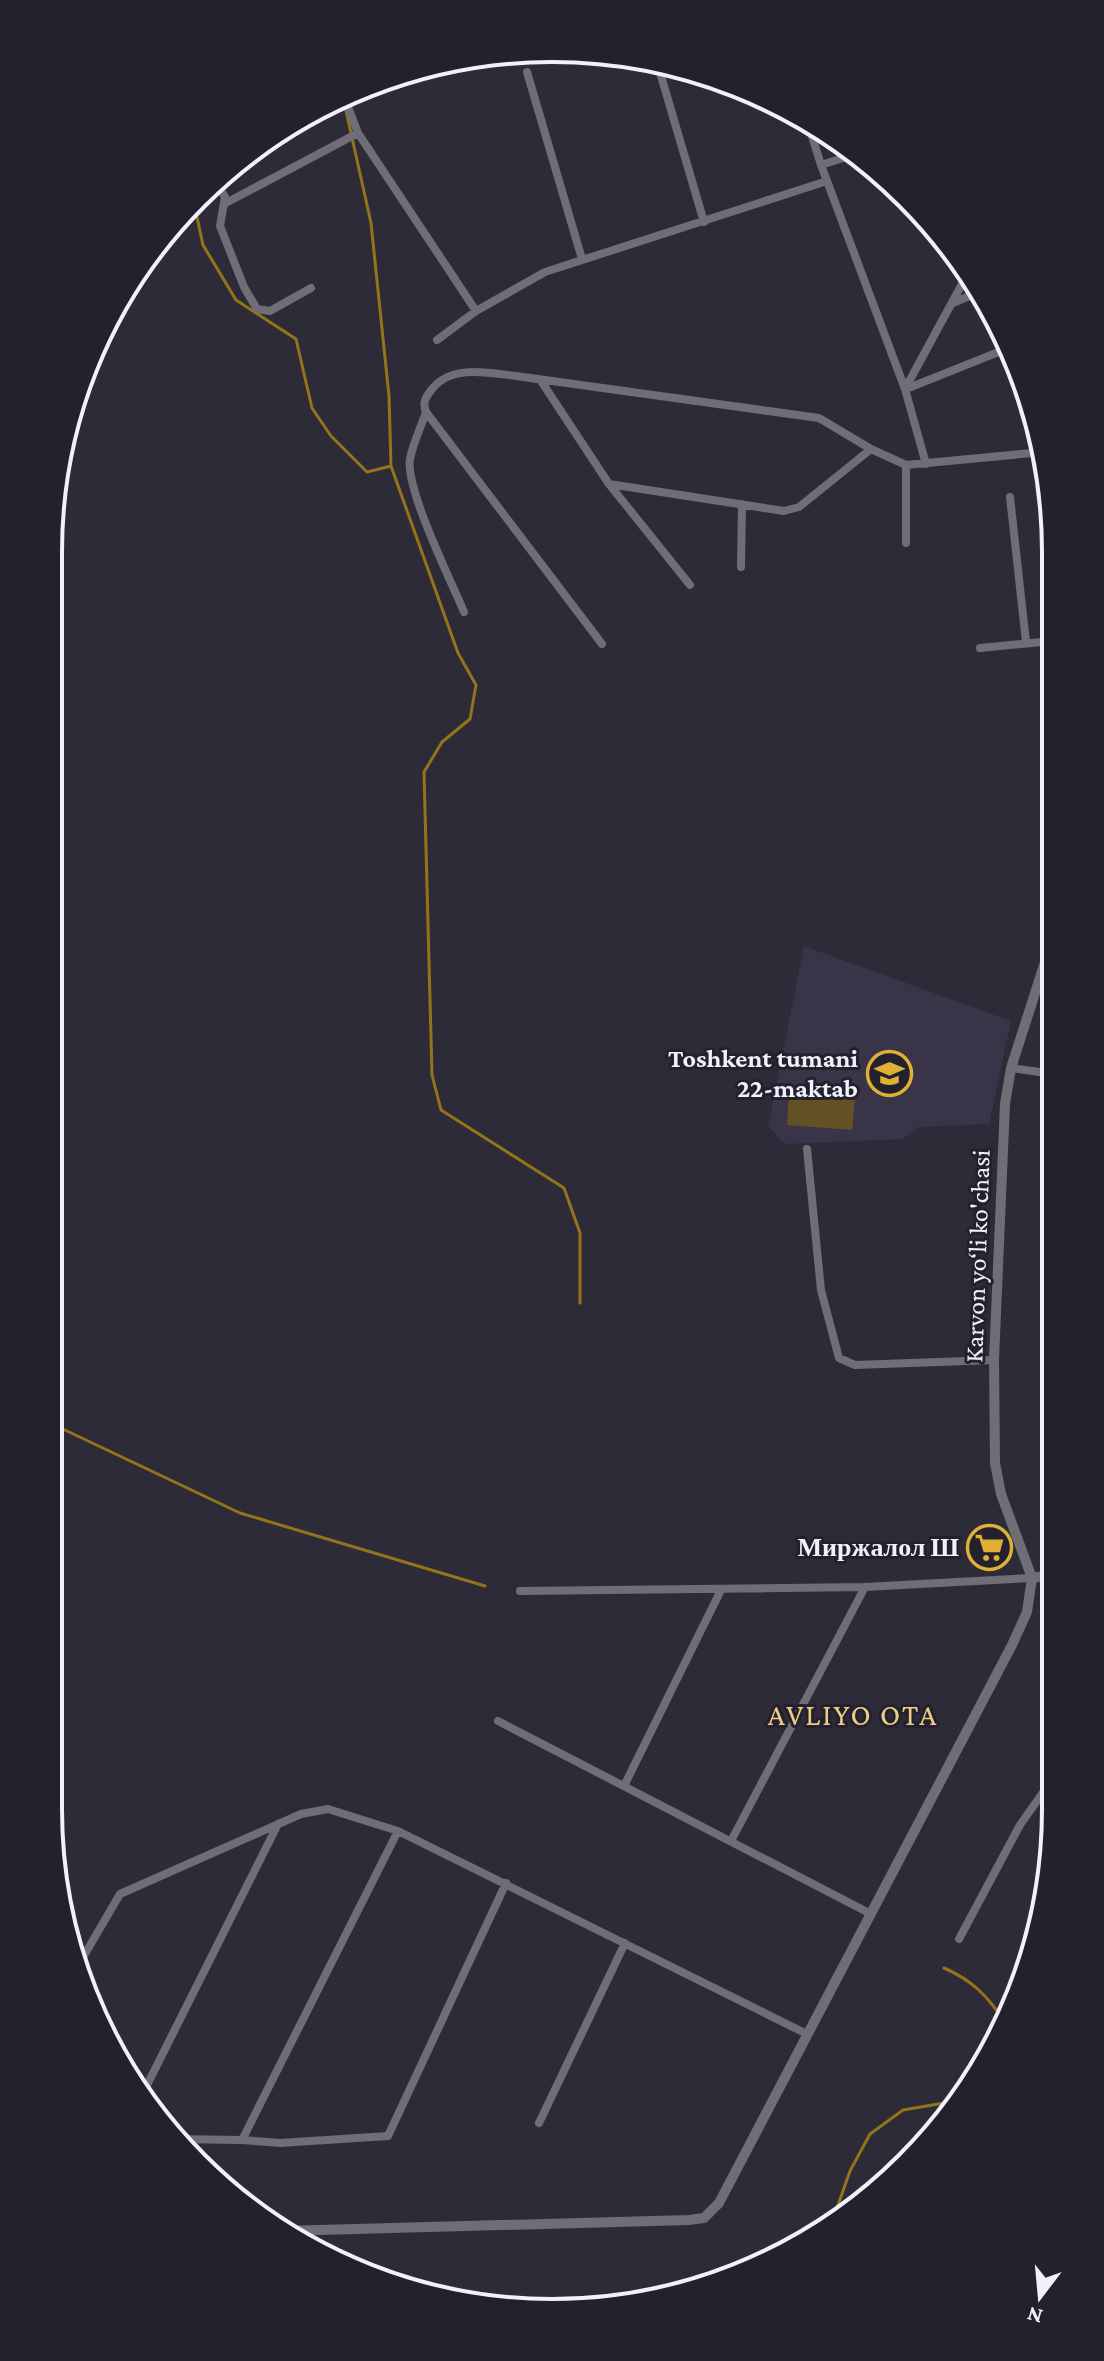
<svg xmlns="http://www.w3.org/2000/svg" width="1104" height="2361" font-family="'Crimson Pro',serif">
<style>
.built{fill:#393448}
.green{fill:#635125}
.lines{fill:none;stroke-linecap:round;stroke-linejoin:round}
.stream{stroke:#94741a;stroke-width:3}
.minor{stroke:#6f6d75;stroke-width:8}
.tertiary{stroke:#6f6d75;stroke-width:10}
.labels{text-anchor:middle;stroke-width:6;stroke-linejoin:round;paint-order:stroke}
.poi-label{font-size:26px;font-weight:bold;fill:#f2f0fa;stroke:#24212f;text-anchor:end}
.street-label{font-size:26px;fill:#f2f0fa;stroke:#24212f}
.quarter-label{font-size:30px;letter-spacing:2px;fill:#eece84;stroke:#24212f}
.rim{fill:none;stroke:#f2f0fa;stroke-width:4}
</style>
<rect width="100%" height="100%" fill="#2e2b39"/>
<path class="built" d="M804 946 1011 1021 989 1124 918 1127 902 1139 785 1144 768 1126Z"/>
<path class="green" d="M789 1094 855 1100 852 1130 787 1125Z"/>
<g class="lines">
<path class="stream" d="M343 97 371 223 389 396 391 466 458 653 476 685 470 719 442 742 424 772 432 1075 441 1110 564 1188 580 1233V1303
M193 199 203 245 236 300 296 339 312 408 331 436 367 472 391 466
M48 1422 240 1513 485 1586
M944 1968C972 1980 989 1997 1005 2023
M832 2222 850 2171 870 2134 903 2110 956 2101"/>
<path class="minor" d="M659 69 704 222
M527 72 582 259
M350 92 348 107 358 133 476 311
M808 123 821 165 905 389 926 464
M821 165 859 153
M216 182 225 197 220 226 244 287 257 309 270 311 311 288
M224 204 358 133
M953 303 979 292
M437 340 476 311 545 272 827 181
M541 381 609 484 690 585
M905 389 968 273
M906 389 1011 347
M426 412 602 644
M609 484 784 511 799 507 871 449
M1010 497 1026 642
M906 543V465
M741 567 742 504
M464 612C451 581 405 488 410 459 413 443 421 427 426 412 422 402 426 397 432 389 452 364 489 373 516 376L819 418 871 449 906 465 1043 452
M980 648 1052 641
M48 676 59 670 60 661 48 622
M1011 1068 1054 1074
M807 1149 821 1290 839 1358 855 1365 994 1360
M520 1591 865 1587 1032 1578
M498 1721 871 1914
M624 1786 721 1590
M731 1841 865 1587
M959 1939 1020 1825 1056 1774
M75 1971 120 1894 301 1814 328 1809 398 1831 807 2034
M144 2091 278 1824
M539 2123 625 1943
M172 2139 242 2140 280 2143 388 2136 506 1883
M242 2140 398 1831"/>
<path class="tertiary" d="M1032 1578 1055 1574
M282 2231 689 2220 704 2218 719 2203 1012 1645 1027 1612 1032 1578 1001 1494 995 1463 994 1360 1005 1104 1011 1068 1053 937"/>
</g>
<defs>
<symbol id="school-ring" viewBox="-11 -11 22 22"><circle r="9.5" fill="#24212f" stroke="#dfb034" stroke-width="1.5"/><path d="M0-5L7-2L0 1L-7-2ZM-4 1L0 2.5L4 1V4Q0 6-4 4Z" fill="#dfb034"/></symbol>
<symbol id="supermarket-ring" viewBox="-11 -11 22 22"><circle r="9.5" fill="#24212f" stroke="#dfb034" stroke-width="1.5"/><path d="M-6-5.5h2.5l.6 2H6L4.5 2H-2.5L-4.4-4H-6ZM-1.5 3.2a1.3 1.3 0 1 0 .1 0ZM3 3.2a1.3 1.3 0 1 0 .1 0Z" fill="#dfb034"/></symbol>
</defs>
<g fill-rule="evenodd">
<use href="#school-ring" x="864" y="1048" width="51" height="51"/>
<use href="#supermarket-ring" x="964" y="1522" width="51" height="51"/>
</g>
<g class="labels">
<g class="poi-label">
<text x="858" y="1067">Toshkent tumani<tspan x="858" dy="30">22-maktab</tspan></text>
<text x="959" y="1556">Миржалол Ш</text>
</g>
<g class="street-label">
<text transform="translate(977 1256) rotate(-88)" y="9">Karvon yo‘li ko'chasi</text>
</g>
<g class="quarter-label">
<text x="853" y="1725">AVLIYO OTA</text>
</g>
</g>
<path d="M0 0H1104V2361H0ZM552 62H552A490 490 0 0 1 1042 552V1809A490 490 0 0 1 552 2299H552A490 490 0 0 1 62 1809V552A490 490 0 0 1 552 62Z" fill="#24212f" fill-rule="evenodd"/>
<path class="rim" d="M552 62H552A490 490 0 0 1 1042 552V1809A490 490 0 0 1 552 2299H552A490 490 0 0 1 62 1809V552A490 490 0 0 1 552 62Z"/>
<g transform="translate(1040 2297) rotate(196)" stroke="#24212f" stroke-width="6" paint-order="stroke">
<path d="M0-6L14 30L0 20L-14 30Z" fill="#f2f0fa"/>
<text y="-12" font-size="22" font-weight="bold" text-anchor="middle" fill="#f2f0fa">N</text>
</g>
</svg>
